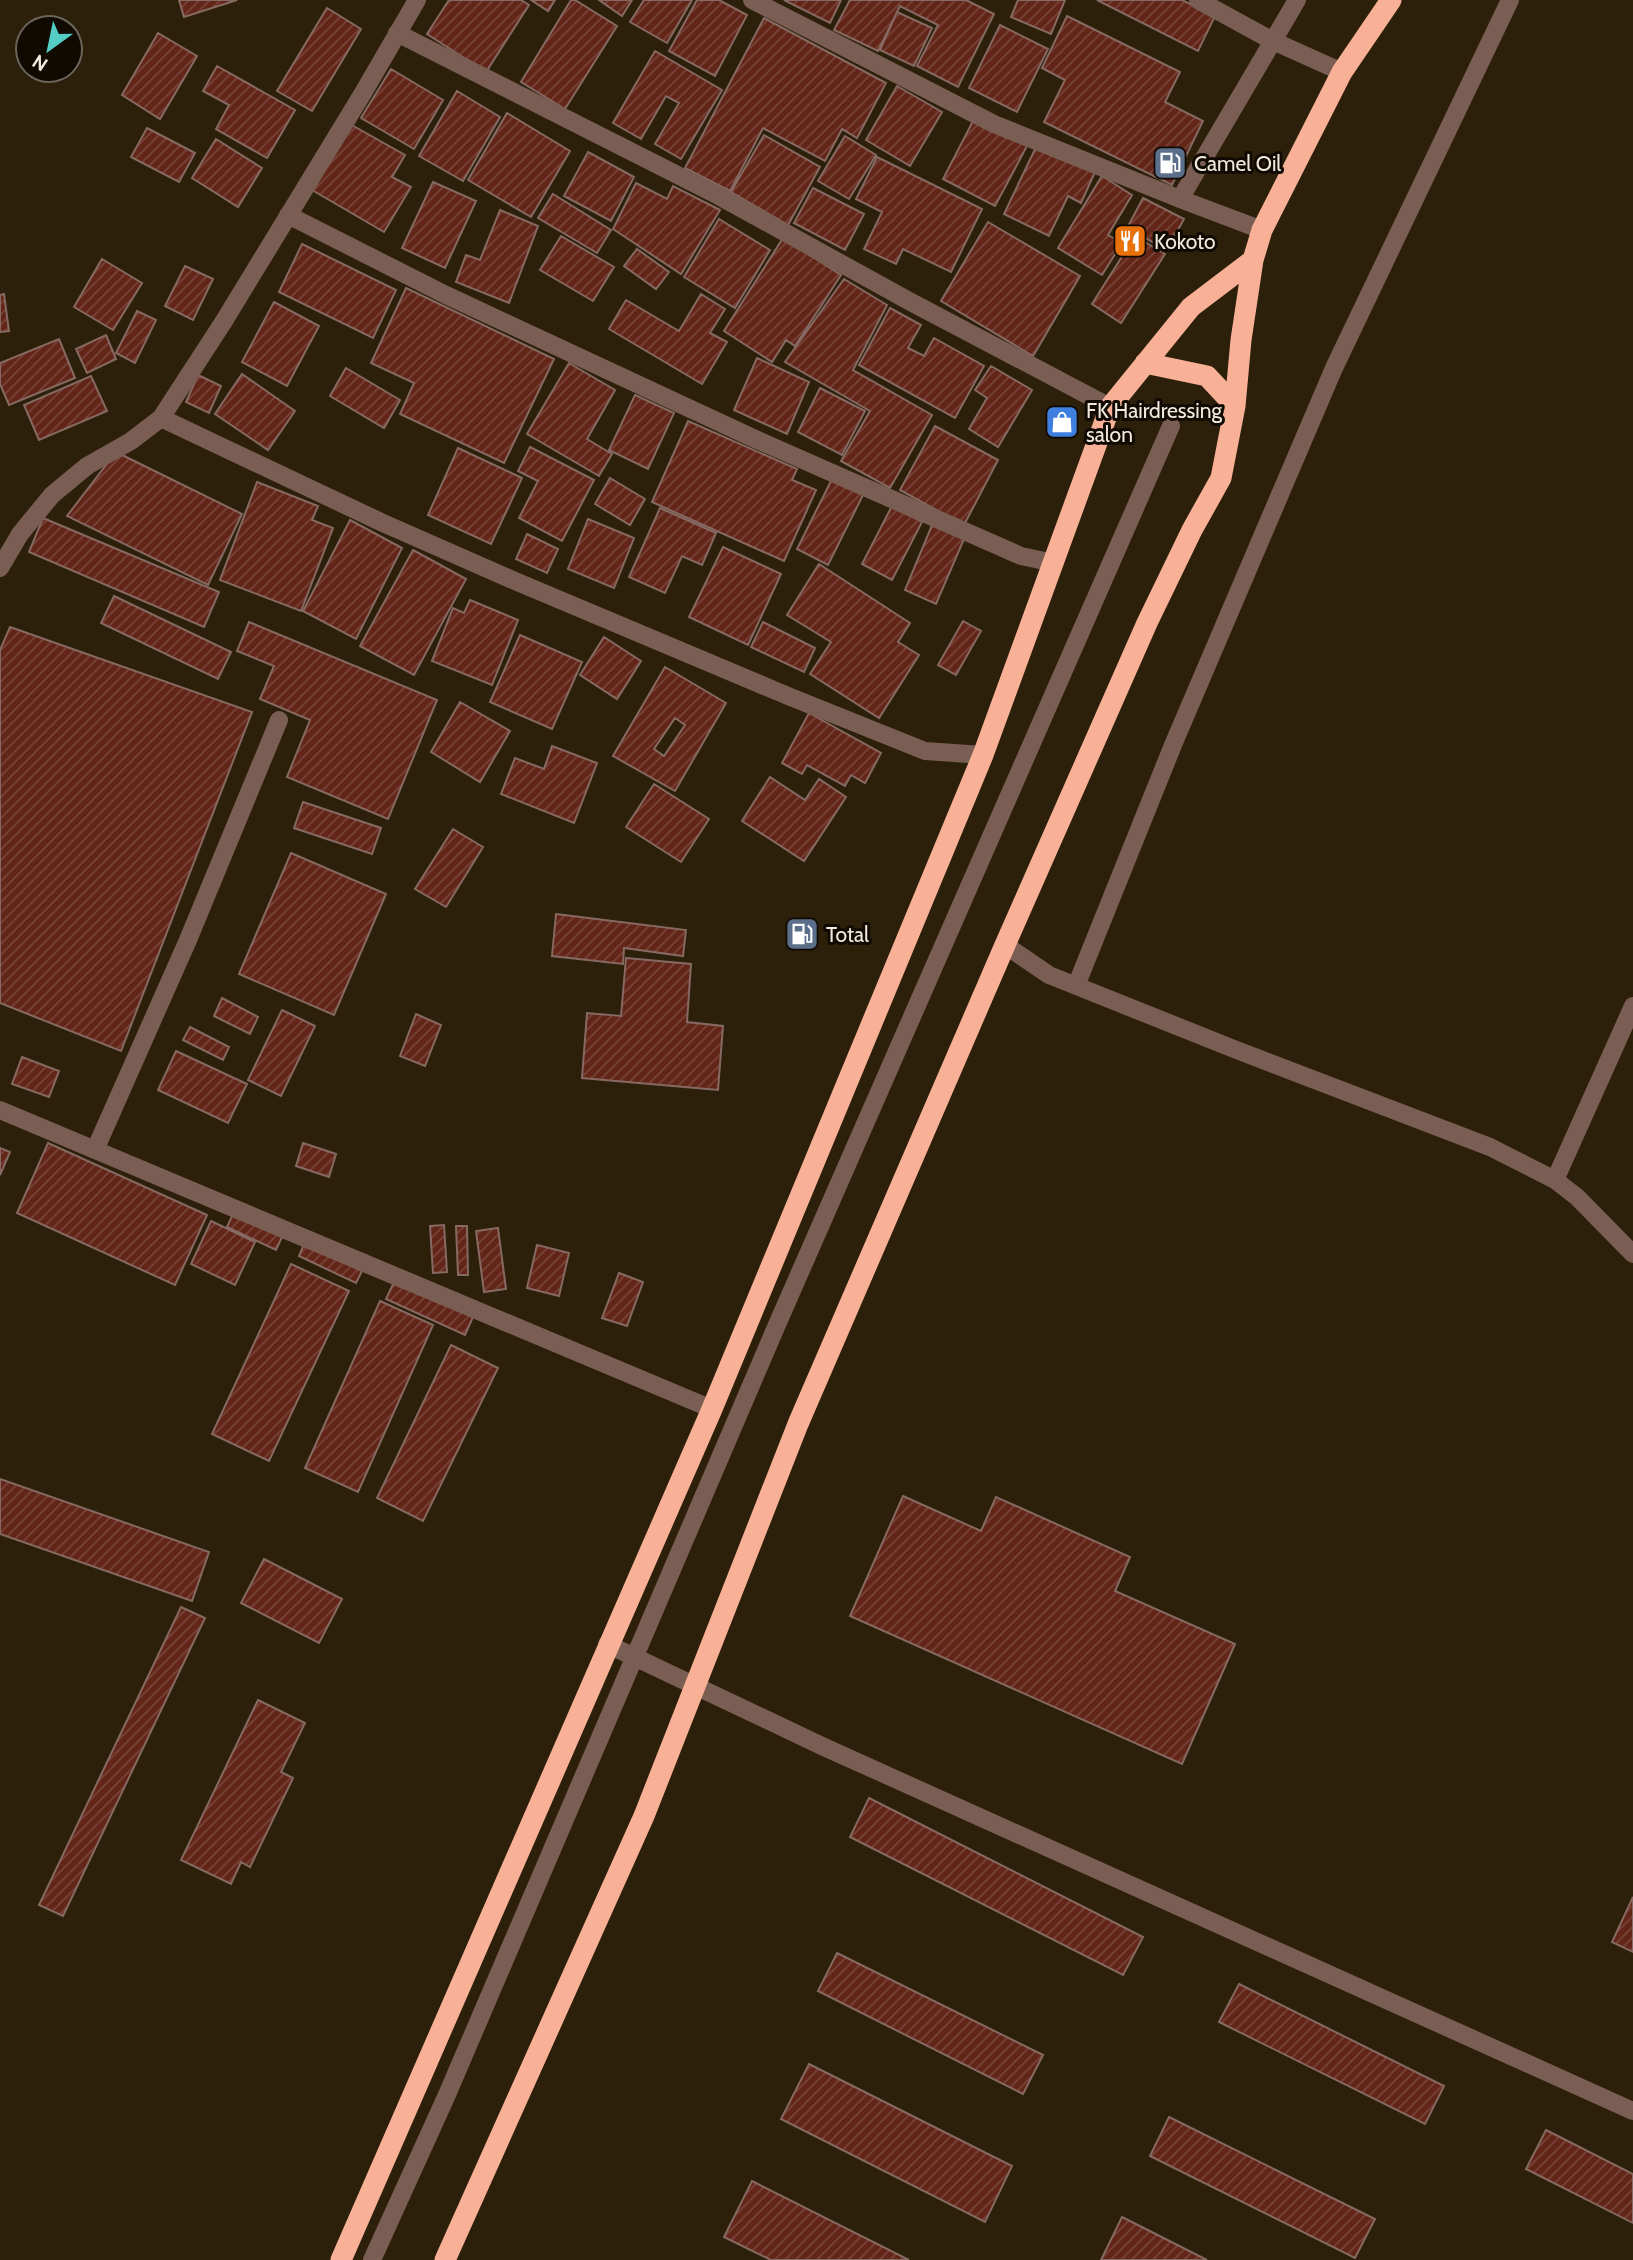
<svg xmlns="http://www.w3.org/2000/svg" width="1633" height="2260" viewBox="0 0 1633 2260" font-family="Cabin,sans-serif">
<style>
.building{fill:url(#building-hatch);stroke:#866962;stroke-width:2;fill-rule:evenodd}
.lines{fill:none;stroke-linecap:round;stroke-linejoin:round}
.minor{stroke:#7a5d53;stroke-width:18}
.highway{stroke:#f8b096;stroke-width:21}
.labels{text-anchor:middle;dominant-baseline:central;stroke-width:6;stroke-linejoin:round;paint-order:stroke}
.poi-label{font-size:21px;fill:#f2eadd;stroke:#100a03;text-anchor:start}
</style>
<defs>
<pattern id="building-hatch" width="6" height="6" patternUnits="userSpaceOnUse" patternTransform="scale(1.75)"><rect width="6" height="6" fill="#622518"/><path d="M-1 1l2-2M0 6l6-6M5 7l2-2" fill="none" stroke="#794539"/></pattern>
</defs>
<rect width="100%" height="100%" fill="#2c200a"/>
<path class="building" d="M179,0H237L184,17Z
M449,0H521L529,5L486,72L427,34Z
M531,0H555L548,11Z
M571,0H575L617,26L565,109L521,82Z
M599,0H632L622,16Z
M644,0H692L667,43L630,22Z
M697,0H719L747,15L715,76L669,51Z
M784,0H841L830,23Z
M850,0H966L994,14L958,87L917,66L938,25L900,6L878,51L834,30Z
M1018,0H1065L1051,34L1011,17Z
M1097,0H1182L1215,16L1198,51Z
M327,8L361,29L312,111L277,91Z
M897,12L932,28L914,66L880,50Z
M1067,16L1180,72L1165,102L1203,121L1172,185L1044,122L1065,80L1042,68Z
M764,18L886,83L857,138L842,129L825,161L763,128L730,191L685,168Z
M1000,25L1048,49L1017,112L969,88Z
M158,33L197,56L160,119L122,95Z
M655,51L722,90L681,159L655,144L679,103L666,96L641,139L613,123Z
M217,66L295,110L267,158L216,129L229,105L203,91Z
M391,69L443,100L414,149L361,118Z
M897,86L942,112L910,166L866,140Z
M457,91L500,117L463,181L419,156Z
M507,113L570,151L531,217L468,180Z
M974,119L1027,146L995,206L943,179Z
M350,124L405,155L392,177L411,187L384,232L312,190Z
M147,128L195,153L179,182L131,157Z
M764,135L820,167L788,225L731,192Z
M845,136L876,155L849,199L818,181Z
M216,139L262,168L238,207L192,178Z
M1037,145L1095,172L1081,203L1068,196L1049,236L1004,214Z
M588,152L634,177L611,221L564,196Z
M877,157L982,209L951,272L903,249L896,264L864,249L882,212L856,199Z
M1102,176L1132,195L1108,235L1122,243L1102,275L1058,248Z
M433,182L476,201L445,268L402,248Z
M636,183L667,199L673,186L720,210L681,274L613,229Z
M813,188L864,214L845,250L794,223Z
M553,194L611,230L597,253L538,218Z
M1143,198L1184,219L1167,250L1127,228Z
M500,210L538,226L509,303L456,282L466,255L480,260Z
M719,219L770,250L735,308L684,277Z
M988,222L1080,276L1033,356L941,301Z
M561,236L614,267L593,301L540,270Z
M1135,236L1165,254L1121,323L1092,304Z
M783,238L841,275L795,346L786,340L772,362L724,331Z
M302,244L396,290L373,338L279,292Z
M637,249L669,272L656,289L624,266Z
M102,259L142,283L113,330L74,307Z
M185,266L213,279L193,320L165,306Z
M844,279L887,305L853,370L932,415L890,488L841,461L870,411L785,362Z
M406,288L554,359L504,463L400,414L414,383L371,363Z
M4,294L9,331L0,332V295Z
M701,294L725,309L710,333L727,342L702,384L609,329L626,300L679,331Z
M274,302L319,326L287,386L242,362Z
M890,308L921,325L908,348L924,356L934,338L984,366L955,418L859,365Z
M137,311L156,320L135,363L116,353Z
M106,335L116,359L87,373L76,349Z
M59,339L75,378L9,405L0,384V363Z
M757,358L809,382L787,434L734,410Z
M569,363L615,390L587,439L612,454L599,476L527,434Z
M991,366L1032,390L998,447L969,429L987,398L975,390Z
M346,368L400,400L384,428L330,396Z
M242,374L295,411L268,450L215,414Z
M198,375L221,386L209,413L186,402Z
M91,376L107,411L39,440L24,405Z
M820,388L865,411L842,455L798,432Z
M635,395L674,413L648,469L609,450Z
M688,421L797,469L792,480L816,490L784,561L652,502Z
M935,426L998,460L964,525L900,490Z
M530,447L594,480L562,541L519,518L538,481L518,471Z
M458,448L522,478L491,544L428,515Z
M116,452L242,514L208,585L67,516Z
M610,478L645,499L630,525L595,504Z
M832,479L863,495L828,565L797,549Z
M257,482L318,506L312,520L333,528L301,611L220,580Z
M892,506L922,522L892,580L862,564Z
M660,508L716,533L702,565L682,556L665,593L629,577Z
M43,518L219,592L204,627L29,552Z
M588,519L634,538L614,588L568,569Z
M350,520L402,548L356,639L303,611Z
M932,525L964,539L936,604L905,590Z
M527,534L558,549L547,573L516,559Z
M723,547L781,574L748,645L689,617Z
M413,550L466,579L414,675L360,646Z
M819,564L910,623L898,642L919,655L879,718L810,674L831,642L787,615Z
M114,596L231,652L218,679L101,623Z
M470,600L518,620L492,685L432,661L453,608L464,613Z
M963,621L981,631L956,675L938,665Z
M249,622L437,700L388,819L287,777L310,720L260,699L274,666L237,651Z
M763,622L815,648L804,672L751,647Z
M10,627L252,712L121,1051L0,1003V650Z
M520,635L582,662L552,729L490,702Z
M604,637L641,661L617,699L580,675Z
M665,667L726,703L675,791L613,756ZM675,718L685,725L664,756L654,749Z
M460,702L510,731L480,782L431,752Z
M809,713L881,753L865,783L851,775L845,786L807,765L802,774L782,763Z
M552,746L597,763L574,823L501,794L515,758L544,769Z
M770,777L805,800L819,779L846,797L804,861L742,821Z
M654,784L709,819L681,862L626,827Z
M303,802L381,828L372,854L294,828Z
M453,829L483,847L446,907L415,889Z
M291,853L386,894L334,1015L239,974Z
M556,914L686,930L683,956L624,948L623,964L552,956Z
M626,958L691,964L687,1022L723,1026L718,1090L582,1078L587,1013L621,1016Z
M222,998L258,1017L250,1034L214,1016Z
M282,1010L315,1026L281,1096L248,1080Z
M416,1014L441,1025L425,1066L400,1056Z
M190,1027L229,1047L223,1060L183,1040Z
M176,1051L247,1084L228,1123L158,1090Z
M22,1057L59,1071L49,1097L12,1084Z
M48,1143L207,1215L175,1285L17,1213Z
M303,1143L336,1154L329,1177L296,1166Z
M0,1148L10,1152L0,1175Z
M233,1214L282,1237L276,1250L227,1227Z
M211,1221L255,1242L235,1285L191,1264Z
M444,1225L447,1272L433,1273L430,1226Z
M456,1226H467L468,1275H458Z
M498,1228L506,1289L484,1292L476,1231Z
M304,1244L362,1271L356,1283L299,1256Z
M537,1245L569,1253L559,1296L527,1288Z
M291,1264L349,1291L269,1461L212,1434Z
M619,1273L643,1282L627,1326L602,1318Z
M395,1280L473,1317L465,1335L386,1299Z
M380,1301L433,1325L358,1492L305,1468Z
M451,1345L498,1368L423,1521L377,1498Z
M0,1479L209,1552L192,1601L0,1534Z
M903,1496L981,1531L996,1497L1130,1557L1115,1591L1235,1644L1182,1764L850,1616Z
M264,1559L342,1599L319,1643L241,1603Z
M181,1607L205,1618L63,1916L39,1905Z
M258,1700L305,1723L281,1772L293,1778L250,1867L241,1862L231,1884L181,1860Z
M869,1798L1143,1937L1123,1975L850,1837Z
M1633,1897V1952L1612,1942Z
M837,1953L1043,2055L1023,2094L818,1991Z
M1239,1984L1444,2086L1425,2124L1219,2022Z
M809,2064L1012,2166L985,2222L781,2119Z
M1169,2117L1375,2219L1355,2258L1150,2156Z
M1546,2130L1633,2174V2223L1526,2169Z
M752,2181L909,2260H771L724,2237Z
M1122,2217L1207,2260H1101Z"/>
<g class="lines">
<path class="minor" d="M752,0L994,124L1180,199L1262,230
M1198,0L1273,41L1342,72
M397,33L717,195L909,301L1110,407
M1180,199L1297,0
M288,215L446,295L753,438L1021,556L1054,563
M161,418L383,523L515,581L788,696L925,751L983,755
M0,568L20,534L52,495L87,466L131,441L161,418L224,321L363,93L417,0
M1005,945L1049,975L1234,1049L1490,1147L1555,1180L1577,1197L1633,1254
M1076,986L1173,745L1334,368L1510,0
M0,1110L712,1409
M95,1150L188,940L279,720
M1555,1180L1633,1006
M607,1644L824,1747L1633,2111
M372,2260L446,2097L776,1327L1171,426"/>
<path class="highway" d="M1145,363L1207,376L1235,406
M341,2260L712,1409L983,755L1110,407L1191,307L1253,260
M445,2260L644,1816L798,1424L1005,945L1147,623L1192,530L1221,478L1235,406L1241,340L1253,260L1262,230L1342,72L1391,0"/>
</g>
<defs>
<symbol id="fuel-square" viewBox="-11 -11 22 22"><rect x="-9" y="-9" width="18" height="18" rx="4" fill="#5c6f8a" stroke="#100a03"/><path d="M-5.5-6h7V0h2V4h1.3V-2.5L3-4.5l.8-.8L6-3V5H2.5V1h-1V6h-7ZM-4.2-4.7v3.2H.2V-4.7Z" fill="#fff"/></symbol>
<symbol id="restaurant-square" viewBox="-11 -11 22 22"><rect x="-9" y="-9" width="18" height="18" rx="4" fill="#e8710a" stroke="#100a03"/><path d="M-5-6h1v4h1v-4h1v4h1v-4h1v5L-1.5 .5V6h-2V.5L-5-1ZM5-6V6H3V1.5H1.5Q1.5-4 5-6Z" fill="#fff"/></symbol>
<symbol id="shop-square" viewBox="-11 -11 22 22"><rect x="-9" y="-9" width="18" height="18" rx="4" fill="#3f7fe0" stroke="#100a03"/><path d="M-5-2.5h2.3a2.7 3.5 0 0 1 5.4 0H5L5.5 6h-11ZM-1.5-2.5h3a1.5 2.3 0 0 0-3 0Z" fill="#fff"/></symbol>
</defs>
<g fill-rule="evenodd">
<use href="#fuel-square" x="1151" y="144" width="38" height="38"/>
<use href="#restaurant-square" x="1111" y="222" width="38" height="38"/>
<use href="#shop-square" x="1043" y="403" width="38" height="38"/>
<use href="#fuel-square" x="783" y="915" width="38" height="38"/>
</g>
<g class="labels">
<g class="poi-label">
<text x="1194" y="163">Camel Oil</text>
<text x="1154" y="241">Kokoto</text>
<text x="1086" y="410">FK Hairdressing<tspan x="1086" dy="24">salon</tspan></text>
<text x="826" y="934">Total</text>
</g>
</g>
<g transform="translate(49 49) rotate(213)"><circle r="33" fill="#100a03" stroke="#6a645a" stroke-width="2"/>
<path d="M0-5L12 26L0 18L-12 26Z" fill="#54cdc6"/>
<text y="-10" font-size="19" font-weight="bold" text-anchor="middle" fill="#f2eadd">N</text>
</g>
</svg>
